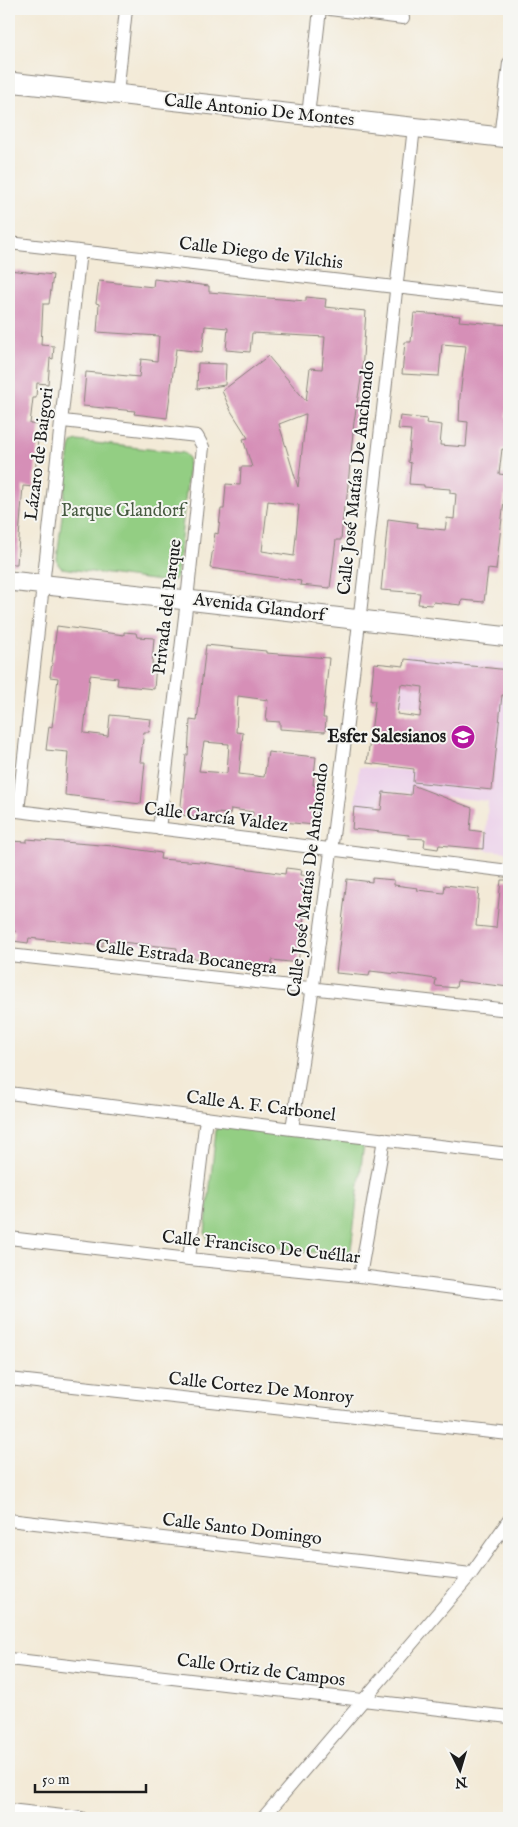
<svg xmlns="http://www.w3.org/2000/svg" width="518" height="1827" viewBox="0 0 518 1827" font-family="'IM FELL English',serif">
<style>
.built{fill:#ecd1ea}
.green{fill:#93ce83;stroke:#587550}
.building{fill:#d68fb7;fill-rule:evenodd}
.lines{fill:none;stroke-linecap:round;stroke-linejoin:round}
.street-casing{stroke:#88837a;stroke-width:14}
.secondary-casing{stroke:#88837a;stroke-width:21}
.street{stroke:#fff;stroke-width:12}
.secondary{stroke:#fff;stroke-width:19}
.labels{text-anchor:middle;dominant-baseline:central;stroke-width:4;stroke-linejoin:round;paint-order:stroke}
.street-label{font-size:18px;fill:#1c1c1c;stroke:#f6f6f2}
.park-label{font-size:18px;fill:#465a40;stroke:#f6f6f2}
.poi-label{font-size:18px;font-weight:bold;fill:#1c1c1c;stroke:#f6f6f2;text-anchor:end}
</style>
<rect width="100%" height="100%" fill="#f6f6f2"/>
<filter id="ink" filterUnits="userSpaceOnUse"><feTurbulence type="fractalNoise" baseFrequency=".02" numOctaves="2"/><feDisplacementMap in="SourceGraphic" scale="10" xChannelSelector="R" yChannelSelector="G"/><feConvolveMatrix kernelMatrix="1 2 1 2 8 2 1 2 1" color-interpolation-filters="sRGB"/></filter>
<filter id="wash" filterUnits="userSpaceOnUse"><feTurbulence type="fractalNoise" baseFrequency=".0096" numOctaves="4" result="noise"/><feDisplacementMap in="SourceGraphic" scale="20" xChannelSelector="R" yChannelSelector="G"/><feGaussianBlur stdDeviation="1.12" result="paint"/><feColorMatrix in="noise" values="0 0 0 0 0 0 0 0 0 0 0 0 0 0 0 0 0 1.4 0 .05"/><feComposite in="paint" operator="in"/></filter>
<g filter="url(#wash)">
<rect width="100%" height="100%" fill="#f3ead7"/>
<path class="built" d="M406,653L509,664V852L485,850L488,801L383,791L380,810L355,806L359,767L414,771L421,707L400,704Z"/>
<path class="green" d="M77,441L184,453L188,457L189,464L177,576L174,580L168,582L61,568L58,564L57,559L70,448L72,443Z
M219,1125L364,1143L351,1249L348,1255L342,1256L208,1239L205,1233L216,1130Z"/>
<g id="blocks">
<path class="building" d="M9,270L53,275L49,304H43L41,345L54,346L53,359L50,358L48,384L37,383L36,398H33L30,424L40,425L38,439L34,487L23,486L17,564H9Z
M154,279L209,286V292L256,296V297L306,301V297L326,299L325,307L366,311L362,373L354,422L346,506H344L341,540H336L330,588L300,585L301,581L210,568L215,533L218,534L221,509H224L226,484L240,485L241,467H252L243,439L248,438L231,411L222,391L268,356L306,401L310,368L322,369L325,337L252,333L250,352L226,350L228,328L205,326L202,352L176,349L167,418L134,414L135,411L83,406L86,372L139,377L141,359L157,361L159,336L97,332L99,304L96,303L99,281L153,287ZM305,414H306L298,487L279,424ZM268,501L299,505L294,556L262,551Z
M414,313L460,316L459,321L509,325V390L506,418H509L507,450L502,449L499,474L507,475L496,570L488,569L484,602L462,600L461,605L433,602L432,605L418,604L420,593L381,590L388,519L418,523L417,527L445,530L447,518L454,519L456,494L450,493V489L424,487V485L409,484L411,463L408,462L411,430L398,429L400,416L427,419L426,423L442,425L440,445L466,447L468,422L459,421L460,396L466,346L442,344L439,376L402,374L405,342H411Z
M198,363L226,364L225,385L197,389Z
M57,626L124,635V632L136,633L137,637L154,638L152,664H156L154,689L117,685L118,678L90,675L84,730V733L108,736L110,715L151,719L149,732H144L140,762H145L141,804L65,795L68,752L46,750L49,726L52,727L58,678L50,677Z
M206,645L266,651V653L329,658L323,718H326L325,732L280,729V722L266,721L268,700L238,696L236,732L243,733L239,774L264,777L268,752L316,757L313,785H318L314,825L262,820L252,818L253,812L231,809L230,814L216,813L213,819L180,815L186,755H188L190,720L197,721ZM204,742L229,744L227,773L199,771Z
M405,659L509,670V696L502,695L492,790L413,782L414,769L367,763L375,701H370L374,663L404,666ZM401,684L423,687L420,717L397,714Z
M412,785L472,808L470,830L484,832L483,849L439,845L438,849L424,847L425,839L408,838L409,835L352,829L354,807L381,810L383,792L411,795Z
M27,839L113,846L161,853L160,859L201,862L285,874L286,868L302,870L301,875L309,876L298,963L272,960V966L251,964V962L176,957L177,948L121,942L103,941V946L29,938L28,943L13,941L15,931L9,930L11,891H9V841L27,842Z
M372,878L394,880V885L418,888L417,890L444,893L445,885L479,889L476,926L496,928L501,880H509V987L457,981L456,988L435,986L436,979L415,976L370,971L369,976L336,973L347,879L372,882Z"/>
</g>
</g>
<g filter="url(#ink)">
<use href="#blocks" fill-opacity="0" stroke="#88837a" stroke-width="1"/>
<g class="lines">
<defs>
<path id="street" d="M330,9L403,18
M117,95L126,9
M308,116L320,9
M500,138L509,63
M9,243L509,300
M63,421L197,436L203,447L187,600L159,829
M9,810L509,871
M18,811L80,251
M9,955L509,1010
M9,1093L292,1129L509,1154
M292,1129C343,797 377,462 414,127
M9,1238L189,1259L360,1276L509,1295
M189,1259L206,1118
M360,1276L384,1139
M9,1379L509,1434
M9,1520L471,1574
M9,1659L509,1717
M9,1810L81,1818
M263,1818L471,1574L509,1520"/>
<path id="secondary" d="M9,82L509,138
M9,581L187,600L509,637"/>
</defs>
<use href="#street" class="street-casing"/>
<use href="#secondary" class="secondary-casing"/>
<use href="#street" class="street"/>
<use href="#secondary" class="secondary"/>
</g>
</g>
<defs>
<symbol id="school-disc" viewBox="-11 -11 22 22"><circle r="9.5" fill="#b5179e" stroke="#f6f6f2"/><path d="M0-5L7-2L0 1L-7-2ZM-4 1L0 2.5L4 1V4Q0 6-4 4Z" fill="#fff"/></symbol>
</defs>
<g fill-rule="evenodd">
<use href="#school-disc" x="449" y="723" width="28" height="28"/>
</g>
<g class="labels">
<g class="street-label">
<text transform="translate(259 111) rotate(6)">Calle Antonio De Montes</text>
<text transform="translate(261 254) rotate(7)">Calle Diego de Vilchis</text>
<text transform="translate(40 454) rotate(-83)">Lázaro de Baigori</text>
<text transform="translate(357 478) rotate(-84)">Calle José Matías De Anchondo</text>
<text transform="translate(168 607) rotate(-83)">Privada del Parque</text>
<text transform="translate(259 608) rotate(7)">Avenida Glandorf</text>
<text transform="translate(216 818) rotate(7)">Calle García Valdez</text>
<text transform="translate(309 880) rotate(-83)">Calle José Matías De Anchondo</text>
<text transform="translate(186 958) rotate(7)">Calle Estrada Bocanegra</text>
<text transform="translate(261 1107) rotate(7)">Calle A. F. Carbonel</text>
<text transform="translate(261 1248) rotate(6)">Calle Francisco De Cuéllar</text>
<text transform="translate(261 1389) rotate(6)">Calle Cortez De Monroy</text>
<text transform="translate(242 1530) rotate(7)">Calle Santo Domingo</text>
<text transform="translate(261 1671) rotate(7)">Calle Ortiz de Campos</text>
</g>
<g class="park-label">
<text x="123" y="511">Parque Glandorf</text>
</g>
<g class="poi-label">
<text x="446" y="737">Esfer Salesianos</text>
</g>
</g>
<rect width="518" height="1827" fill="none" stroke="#f6f6f2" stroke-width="30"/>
<g transform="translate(460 1770) rotate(175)" stroke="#f6f6f2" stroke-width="4" paint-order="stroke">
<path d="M0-4L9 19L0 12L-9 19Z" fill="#1c1c1c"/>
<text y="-8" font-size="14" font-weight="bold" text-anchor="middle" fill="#1c1c1c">N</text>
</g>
<path d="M35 1784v8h111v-8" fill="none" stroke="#1c1c1c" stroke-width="2.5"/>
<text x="42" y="1784" font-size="15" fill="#1c1c1c" stroke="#f6f6f2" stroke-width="4" paint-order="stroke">50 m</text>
</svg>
